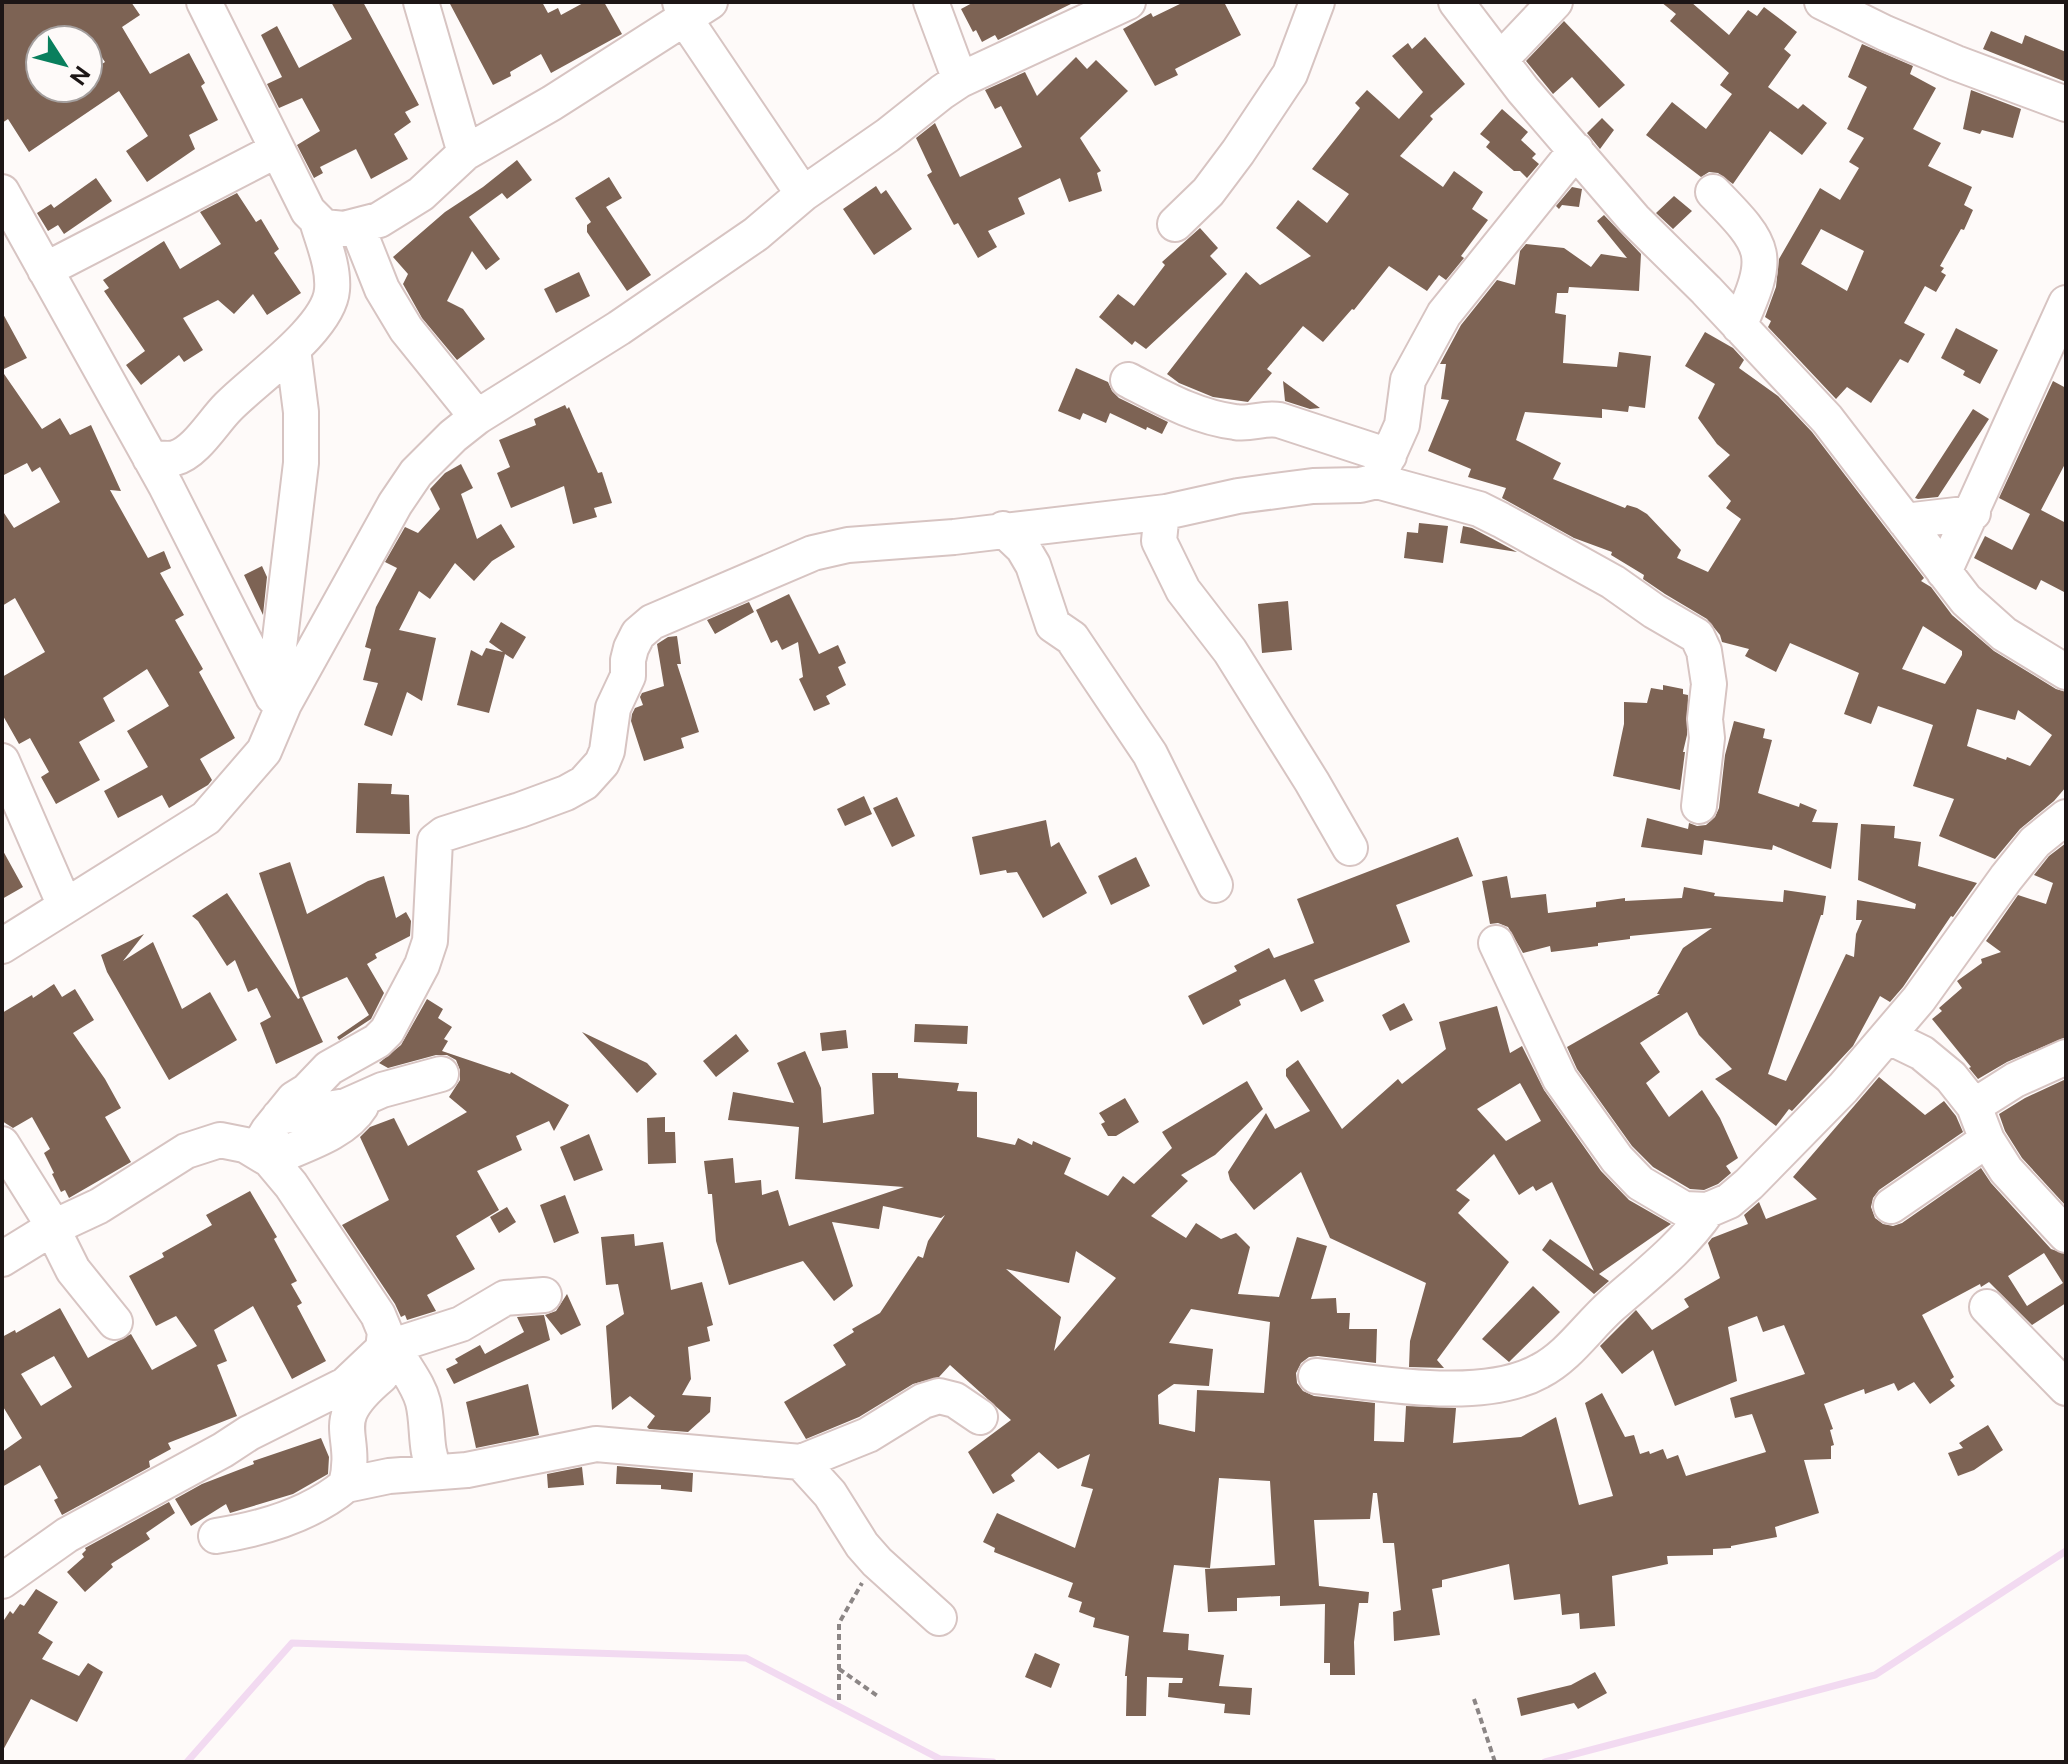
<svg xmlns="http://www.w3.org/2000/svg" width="2068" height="1764" viewBox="0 0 2068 1764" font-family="'Public Sans',sans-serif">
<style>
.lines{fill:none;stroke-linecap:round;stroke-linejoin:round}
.stream{stroke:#f2daf1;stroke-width:7}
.building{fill:#7d6354;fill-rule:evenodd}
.minor-casing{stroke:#d7c4c2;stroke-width:38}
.path{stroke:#8c8686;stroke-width:4;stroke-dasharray:6 4;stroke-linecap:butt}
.minor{stroke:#fff;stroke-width:34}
</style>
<rect width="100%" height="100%" fill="#fefaf9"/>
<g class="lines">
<path class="stream" d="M187,1762L292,1643L746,1658L940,1759L993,1762
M1545,1762L1875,1675L2066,1551"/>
</g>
<path class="building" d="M2,2H131L140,15L122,27L150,74L189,53L205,83L201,86L218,120L189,135L195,149L147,182L126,151L148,136L119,91L29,152L8,119L2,123ZM40,40H90L105,62L88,73V88H40Z
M331,2H363L419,105L405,112L411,122L394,134L408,159L371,179L356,149L320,167L323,173L314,178L297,145L320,131L302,98L279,108L267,84L282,77L261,35L277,26L299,68L352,39Z
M449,2H542L548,13L558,8L561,15L585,2H604L622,34L551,73L541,54L510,72L511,76L493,85Z
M974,2H1075L998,40L995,35L982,42L976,30L973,32L961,9Z
M1184,2H1224L1241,35L1175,69L1178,75L1155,86L1123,29L1151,13L1153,17Z
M1661,2H1691L1729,35L1748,10L1757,16L1764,7L1797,32L1784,49L1791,55L1768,87L1798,109L1803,104L1827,123L1802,155L1770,131L1733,184L1718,173L1709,172L1701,177L1646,135L1672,102L1706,129L1732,94L1720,85L1729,73L1670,21L1676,14Z
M1564,21L1625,85L1599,108L1572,77L1553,94L1526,61Z
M1991,31L2022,44L2025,35L2066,52V82L1983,49Z
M1425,37L1465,84L1430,116L1433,119L1400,156L1443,187L1454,171L1483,192L1472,209L1488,220L1461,256L1464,258L1446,280L1439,275L1427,291L1389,266L1354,310L1352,309L1323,342L1303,326L1267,369L1272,373L1248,402L1213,397L1179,383L1167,374L1246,272L1260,285L1311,256L1276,228L1298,200L1327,223L1349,194L1312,169L1360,108L1355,103L1367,90L1399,119L1423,92L1392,56L1408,43L1412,49Z
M1862,44L1913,66L1910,74L1936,88L1913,129L1941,143L1928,166L1972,187L1964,205L1973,210L1964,230L1961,229L1940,266L1944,268L1941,272L1946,275L1936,292L1925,286L1904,323L1925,334L1908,363L1900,359L1871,403L1847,387L1836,399L1768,327L1771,321L1765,317L1776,287L1779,259L1820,188L1840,200L1859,168L1849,162L1864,138L1847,129L1867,87L1848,77ZM1821,229L1864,251L1847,291L1801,264Z
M1076,57L1087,69L1096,60L1128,91L1080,138L1101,171L1097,173L1102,191L1069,202L1060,178L1018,198L1025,214L988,231L997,247L978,258L958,223L954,225L927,175L932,172L916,138L935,123L960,177L1022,147L1001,106L995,109L985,90L1025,72L1037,96Z
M1971,90L2021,109L2013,138L1982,130L1980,134L1963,129Z
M1502,109L1528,132L1521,140L1536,154L1532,158L1539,164L1527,178L1520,171H1514L1486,147L1490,142L1480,134Z
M1602,118L1614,130L1600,149L1587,133Z
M517,160L532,180L507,199L502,193L469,217L500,259L486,270L472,251L447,301L463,309L485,339L457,360L422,318L403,284L408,274L393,257L445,212L483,187Z
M609,177L622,198L606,207L651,275L627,291L587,232V225L591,222L575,198Z
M96,178L112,201L64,234L58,225L48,231L37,213L51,204L54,208Z
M876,186L881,194L886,190L912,229L874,255L843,209Z
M1572,187L1582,189L1579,207L1562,205L1559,209L1556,206Z
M237,193L256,222L261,219L279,249L274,253L301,293L267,315L253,294L234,314L218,300L183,318L203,350L184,362L179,355L141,385L126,365L145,351L104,291L109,288L103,280L164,241L180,269L221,244L200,212Z
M1674,196L1692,211L1673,229L1656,213Z
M1604,215L1641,254L1639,291L1569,287L1568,293H1557L1555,313L1566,315L1563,363L1617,367L1619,352L1651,356L1645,408L1629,406L1628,412L1602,409V418L1525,412L1516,440L1561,463L1553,479L1625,508L1627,505L1637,508L1647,514L1681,550L1677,558L1708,572L1741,519L1726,508L1731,501L1708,476L1730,455L1717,444L1698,418L1715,384L1685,366L1705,332L1733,348L1744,360L1739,368L1778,396L1812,432L1924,578L1921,581L1931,587L1952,615L1994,651L2056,689L2066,692V787L2054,801L2020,829L1995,859L1939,836L1954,799L1913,786L1933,725L1878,706L1871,724L1844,714L1859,673L1790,643L1776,672L1745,656L1749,649L1722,642L1720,635L1707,619L1665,594L1643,579L1644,575L1611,555L1612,552L1574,538L1502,498L1506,488L1468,477L1471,469L1428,451L1449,400L1441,399L1446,364H1440L1461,325L1497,280L1515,285L1520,251L1526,244L1564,248L1591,267L1601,254L1627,258L1597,221ZM1923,626L1962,651V655L1945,684L1902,669ZM1977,709L2015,720L2018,710L2052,735L2030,766L2007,757L2006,760L1967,746Z
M1200,228L1218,248L1210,256L1227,274L1146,349L1135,341L1132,345L1099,317L1118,294L1134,306L1165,265L1162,262Z
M579,272L590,296L556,313L544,289Z
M2,312L27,358L2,370Z
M1956,328L1998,350L1980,384L1963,375L1965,371L1941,358Z
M1076,368L1108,382L1112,391L1119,398L1168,422L1162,434L1147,427L1146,430L1110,413L1106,423L1083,413L1080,420L1058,411Z
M2,371L42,429L60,418L70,435L91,425L121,491L110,490L148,558L164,551L171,568L160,573L184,615L175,620L203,669L199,672L235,738L200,759L212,780L208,785L169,808L162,795L118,818L104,791L148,767L127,731L169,706L147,669L103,698L115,721L79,742L100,780L56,804L41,777L49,772L30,738L19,744L2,714V677L45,652L15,598L2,606V510L14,528L60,502L40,467L32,472L27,463L2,476Z
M1283,381L1320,408L1310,409L1285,401Z
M2053,381L2066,388V462L2041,510L2066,523V593L2041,580L2036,590L1974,558L1985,536L2012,550L2030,514L1999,498Z
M565,405L567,409L569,407L598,473L602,472L612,503L594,508L597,517L573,524L564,486L511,508L497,473L510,467L499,440L536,425L534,419Z
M1973,409L1989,419L1938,497L1918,499L1915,498Z
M461,464L473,488L461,494L477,539L501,524L515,547L492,561L474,581L455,563L430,599L419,591L399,630L436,638L422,701L407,692L392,736L364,725L378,683L363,680L371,649L365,647L376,607L397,568L385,562L405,527L418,533L440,509L430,489L445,473Z
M1419,523L1448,526L1443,563L1404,558L1407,532L1418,533Z
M1463,526L1472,528L1517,552L1460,543Z
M262,566L267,577L263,615L244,575Z
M789,594L819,654L838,645L846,663L838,667L846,685L826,696L830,704L814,711L799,679L803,677L798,642L782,650L777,640L771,643L756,610Z
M1288,601L1292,650L1262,653L1258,604Z
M749,602L754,612L715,634L707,620Z
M501,622L526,637L513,659L505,654L489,713L457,705L471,650L482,656L486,648L503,652L489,642Z
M677,636L681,664H677L699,732L681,738L684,748L644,761L631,721L632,714L635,708L643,705L640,697L642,693L664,686L657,644L668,637Z
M1663,685L1683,689V694L1688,695L1687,735L1683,752H1685L1680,790L1613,776L1624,724V702L1647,703L1651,688L1663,690Z
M1734,721L1765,729L1763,738L1772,740L1758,793L1799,807L1800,803L1817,810L1812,822L1838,823L1831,869L1773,845L1772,850L1704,840L1702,855L1641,847L1647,818L1688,829L1689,823L1697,826L1706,825L1715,817L1719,808L1725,755Z
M358,783L392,784L391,794L409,795L410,834L356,833Z
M864,796L872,814L845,826L837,809Z
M897,797L915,836L892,847L873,808Z
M1046,820L1051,847L1059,842L1087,893L1043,918L1017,872L1007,873L1006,870L980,875L972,837Z
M1861,824L1895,826L1894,838L1921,842L1918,866L1977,883L1953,917L1951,916L1903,987L1890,1002L1880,996L1853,1046L1792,1111L1789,1109L1776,1126L1715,1079L1732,1069L1699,1035L1687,1012L1640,1043L1660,1072L1646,1083L1669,1117L1702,1090L1720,1118L1738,1158L1726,1166L1731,1173L1718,1184L1704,1190L1690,1189L1653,1167L1632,1146L1577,1069L1567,1047L1660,994H1657L1683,948L1712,928L1630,936V939L1598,943V946L1551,952L1550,946L1523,953L1508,927L1498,923L1490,924L1482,881L1507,876L1511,898L1546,894L1548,913L1596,907V902L1625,898V901L1682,898L1684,887L1715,893L1714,896L1783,902L1784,890L1826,896L1823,915H1821L1768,1074L1786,1081L1846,954L1854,957L1856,934L1862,920H1856L1857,900L1915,909L1916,904L1858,880Z
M1458,837L1473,876L1396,905L1410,942L1314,980L1324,1001L1301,1012L1285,979L1239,1000L1241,1005L1203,1025L1188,996L1237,971L1234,966L1269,948L1274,958L1314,943L1297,899Z
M2066,843V1037L2007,1062L1978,1079L1969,1068L1971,1067L1932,1019L1942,1011L1939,1008L1962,988L1957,981L1982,963L1981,959L2001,952L1986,941L2018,895L2046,904L2053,883L2034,875L2049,856Z
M2,849L23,887L2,899Z
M1136,857L1150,886L1111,905L1098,876Z
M290,862L307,914L368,881L384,876L396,918L406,912L411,921L410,936L375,954L377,958L367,964L384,993L371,1019L339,1040L337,1037L369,1015L347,977L300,998L259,873Z
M227,893L298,999L302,997L323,1042L276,1064L260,1023L271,1017L257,988L248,992L235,960L227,966L198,921L192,916Z
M144,934L123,961L153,942L182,1009L210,992L237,1040L169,1080L107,972L101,955Z
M54,984L62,997L75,989L94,1020L73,1033L105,1079L121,1108L105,1117L131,1162L69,1198L65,1190L61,1192L52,1174L54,1173L44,1153L50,1149L32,1117L13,1128L2,1121V1013L32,995L33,998Z
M427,999L443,1009L438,1018L452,1027L444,1039L448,1041L442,1051L510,1074L511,1072L569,1105L554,1131L549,1121L516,1136L522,1150L477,1171L499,1210L456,1236L475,1269L427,1295L436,1311L407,1320L405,1315L401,1317L395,1304L342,1225L389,1200L360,1137L370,1127L394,1118L408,1146L467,1112L449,1097L460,1080V1070L456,1060L447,1055H436L388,1068L379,1063L401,1045Z
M1404,1003L1413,1020L1390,1031L1382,1015Z
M1497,1006L1510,1053L1522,1046L1544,1090L1601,1171L1629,1200L1671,1224L1599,1274L1609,1281L1594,1294L1542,1250L1550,1239L1594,1271L1552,1182L1536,1191L1533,1186L1519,1195L1494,1154L1456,1190L1470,1200L1458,1213L1509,1262L1437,1360L1444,1368L1409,1367L1410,1341L1426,1283L1330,1238L1301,1172L1254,1210L1230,1180L1228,1172L1266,1113L1275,1129L1310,1111L1286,1076V1069L1298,1060L1342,1129L1398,1079L1402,1084L1446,1049L1439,1022ZM1520,1083L1541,1121L1506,1141L1477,1109Z
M915,1024L968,1026L967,1044L914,1042Z
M846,1030L848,1048L822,1051L820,1033Z
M582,1032L647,1063L657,1074L637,1093Z
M736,1034L749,1051L716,1077L703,1061Z
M805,1051L821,1088L823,1123L874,1114L872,1073H898V1078L959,1083L957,1091L977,1092V1137L1015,1145L1018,1138L1032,1145L1033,1141L1071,1158L1064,1174L1108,1196L1123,1176L1134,1184L1172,1148L1162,1132L1247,1081L1263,1109L1215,1155L1181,1175L1188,1181L1151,1216L1186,1238L1196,1223L1221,1239L1236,1233L1250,1247L1238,1294L1279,1297L1297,1237L1327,1246L1311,1299L1336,1298L1337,1313H1350L1349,1329H1377L1376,1363L1318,1356L1309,1357L1301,1363L1296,1373L1297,1383L1303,1391L1314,1396L1375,1403L1374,1441L1404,1442L1406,1406L1456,1408L1453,1443L1521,1437L1556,1417L1579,1505L1613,1496L1585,1403L1602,1393L1625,1437L1634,1435L1640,1454L1649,1451L1650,1454L1663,1449L1667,1459L1678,1455L1686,1476L1766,1452L1752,1414L1735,1418L1730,1398L1805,1374L1784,1325L1763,1332L1757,1316L1728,1327L1737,1381L1675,1406L1653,1350L1622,1374L1600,1346L1636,1310L1652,1330L1689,1307L1684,1299L1720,1278L1708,1243L1712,1238L1748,1224L1744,1215L1759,1202L1766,1219L1817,1199L1793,1177L1879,1077L1925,1115L1944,1101L1956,1116L1963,1132L1879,1190L1873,1198L1871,1207L1875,1218L1883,1224L1893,1226L1902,1223L1981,1168L1991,1183L2051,1249L2066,1254V1303L2032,1325L1989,1282L1981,1287L1980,1284L1922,1315L1954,1377L1950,1380L1955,1386L1930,1404L1914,1382L1898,1391L1894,1383L1865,1394L1864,1389L1824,1404L1833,1429L1830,1430L1834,1445L1831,1446V1459L1804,1460L1819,1513L1775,1527L1777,1537L1731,1546V1548L1713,1549V1555L1667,1556L1668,1564L1612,1576L1615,1626L1580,1629L1579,1613L1562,1615L1560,1594L1514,1600L1509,1564L1442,1580V1587L1432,1589L1440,1635L1394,1641L1393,1612L1401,1610L1394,1543H1383L1377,1493H1373L1370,1519L1314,1520L1319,1586L1369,1592L1368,1603H1359L1354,1642L1355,1675H1330V1663H1324L1325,1604L1280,1606V1596L1237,1598V1611L1208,1612L1205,1569L1275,1565L1270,1481L1219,1478L1210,1568L1174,1565L1163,1632L1189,1634L1188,1650L1224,1655L1219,1686L1252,1688L1250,1715L1224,1713L1225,1704L1168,1697L1169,1683H1182L1183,1678L1147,1677L1146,1716H1126L1127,1676H1125L1129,1636L1093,1627L1095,1618L1079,1612L1082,1602L1068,1597L1073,1583L994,1552L995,1548L983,1542L997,1513L1075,1548L1093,1489L1081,1486L1090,1454L1058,1469L1039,1452L1011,1475L1015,1481L993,1494L968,1452L1011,1420L950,1365L939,1377L913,1384L859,1417L806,1439L784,1402L846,1365L833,1345L854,1332L852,1329L880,1313L918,1256L923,1258L928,1241L945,1215L941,1218L883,1206L879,1229L832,1222L853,1286L834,1301L803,1261L729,1285L716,1241L712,1194H708L704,1161L733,1158L735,1183L761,1180L762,1195L778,1190L789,1226L904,1187L795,1179L799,1127L728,1120L733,1092L794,1103L777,1063ZM1076,1251L1116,1278L1054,1351L1061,1317L1006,1269L1069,1283ZM2044,1253L2063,1283L2027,1306L2008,1276ZM1191,1309L1270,1322L1264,1393L1197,1390L1195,1432L1159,1424L1158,1395L1174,1384L1209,1386L1213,1349L1169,1343Z
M2066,1079V1206L2022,1158L2005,1131L1999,1114L2025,1098Z
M1125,1098L1139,1122L1116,1136H1108L1101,1124L1105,1122L1099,1113Z
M665,1117V1132H675L676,1163L648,1164L647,1118Z
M589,1134L603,1170L574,1181L560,1147Z
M250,1191L277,1237L274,1239L297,1281L291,1284L302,1303L297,1306L326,1361L292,1379L253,1306L214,1330L227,1361L217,1365L237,1416L168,1443L171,1449L149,1461L150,1467L62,1515L54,1500L58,1498L40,1465L2,1487V1452L22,1438L2,1405V1337L15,1330L16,1333L60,1308L88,1358L131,1334L152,1370L197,1346L176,1316L156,1326L129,1276L164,1257L162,1253L212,1225L206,1215ZM54,1356L72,1387L41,1406L21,1374Z
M565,1195L579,1233L554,1243L540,1205Z
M507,1207L516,1222L499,1233L490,1217Z
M634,1234L635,1246L663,1242L671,1290L702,1282L713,1325L707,1327L710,1341L688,1347L691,1379L682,1395L711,1397L710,1412L688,1432L649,1429L647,1427L655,1416L630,1396L612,1410L606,1326L624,1314L618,1284L606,1285L601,1237Z
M1533,1286L1560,1312L1509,1362L1482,1339Z
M567,1294L581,1325L561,1335L545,1315L556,1311Z
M544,1315L550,1340L454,1384L446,1369L458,1363L455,1359L480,1345L485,1354L524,1332L517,1317Z
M528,1384L539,1435L476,1448L466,1402Z
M1988,1425L2003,1450L1974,1470L1958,1476L1948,1453L1963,1448L1959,1443Z
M321,1438L329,1457L328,1474L293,1494L230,1513L226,1504L191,1526L175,1499L202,1484L254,1464L253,1461Z
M617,1466L693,1473L692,1492L661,1489V1485L616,1484Z
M582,1467L584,1485L548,1488L547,1474Z
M169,1502L175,1513L146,1533L150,1539L111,1564L113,1567L85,1592L67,1572L84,1557L82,1554L86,1550L85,1548Z
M36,1589L58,1602L38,1633L53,1642L42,1659L79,1676L88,1663L103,1672L77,1722L31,1699L2,1752V1623L10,1611L13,1614L20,1604L24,1606Z
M1035,1653L1060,1664L1051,1688L1025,1677Z
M1595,1672L1607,1693L1578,1709L1574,1703L1521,1716L1517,1698L1571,1685Z"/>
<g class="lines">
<defs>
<path id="minor" d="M204,2L308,211L324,227L344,229L379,220L421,194L465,153L552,103L710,2
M421,2L465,153
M680,2L685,19L803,194
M931,2L960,80
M1456,2L1523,90L1634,219L1706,290L1827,419L1966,600L2004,634L2066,672
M1822,2L1885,33L1956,63L2066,104
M1501,59L1555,2
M2,192L166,486L273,697L284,704
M1713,192C1768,248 1771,254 1739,326
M1175,224L1208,192L1238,152L1290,74L1317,2
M357,226L382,289L406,329L477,417
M45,270L277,150
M1128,380C1163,398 1196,417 1235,422C1250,425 1264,417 1279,420L1389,456
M150,458C158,458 168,460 175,458C196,452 213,422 228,407C254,380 329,329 332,290C334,268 324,244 318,224
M1377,481L1479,509L1501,520L1613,582L1654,611L1697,636L1704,651L1709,684L1705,719L1707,738L1699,806
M1166,512L1161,521L1159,541L1183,590L1230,651L1312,782L1350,848
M1905,521L1973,513
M1003,529L1023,548L1033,565L1053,625L1072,638L1150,754L1215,885
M1944,572L2066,303
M273,697L301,463V412L293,349
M2,761L65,906
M1496,943L1560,1079L1617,1159L1640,1183L1684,1209L1708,1210L1729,1201L1749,1184L1843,1088L1919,999L2006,878L2035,842L2066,817
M2,946L206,818L264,751L284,704L395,504L416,473L453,436L477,417L619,328L756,234L803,194L888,135L942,92L960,80L1128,2
M1889,1037L1922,1053L1951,1077L1974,1106L1987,1140L2006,1170L2066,1235
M1974,1106L2015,1080L2066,1057
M279,1117L346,1106L382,1090L441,1074
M2,1144L54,1227
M256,1151L268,1131L294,1099L307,1091L329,1068L377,1041L387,1031L422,965L430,941L435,841L444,834L520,810L566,793L584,783L602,763L607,751L613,708L628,676V660L631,648L638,634L652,622L813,553L848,545L954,537L1166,512L1238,496L1313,486L1360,485L1377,481L1402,425L1408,380L1444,314L1576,150
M270,1160C299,1146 343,1135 361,1106
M1891,1206L1987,1140
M52,1228L73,1270L115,1322
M2,1259L54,1227L99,1206L186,1151L220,1140L245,1145L270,1160L291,1185L378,1315L385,1332L383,1349L345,1385L249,1433L223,1450L67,1535L2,1581
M1987,1307L2066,1388
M394,1346C402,1366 418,1382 423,1402C429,1426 424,1448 435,1471
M383,1349L461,1324L505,1298L544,1295
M1316,1376C1380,1383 1482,1403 1540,1371C1569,1356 1588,1326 1612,1305C1646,1275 1682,1248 1708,1210
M801,1462L830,1494L862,1545L877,1562L939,1618
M346,1485L389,1476L467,1470L596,1444L801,1462L868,1435L923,1401L939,1396L955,1400L980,1417
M216,1536C262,1529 310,1515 346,1485C360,1430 323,1425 381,1376"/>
</defs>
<use href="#minor" class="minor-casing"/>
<path class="path" d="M839,1669L879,1697
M1474,1699L1495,1762
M839,1700V1623L862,1583"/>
<use href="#minor" class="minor"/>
</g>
<rect width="2068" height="1764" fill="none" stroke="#1d1616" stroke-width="8"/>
<g transform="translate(64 64) rotate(126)"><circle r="38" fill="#fefaf9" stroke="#a49f9e" stroke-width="2"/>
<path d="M0-6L14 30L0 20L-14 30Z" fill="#097f5d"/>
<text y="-12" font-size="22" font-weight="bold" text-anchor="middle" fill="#1d1616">N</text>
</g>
</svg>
